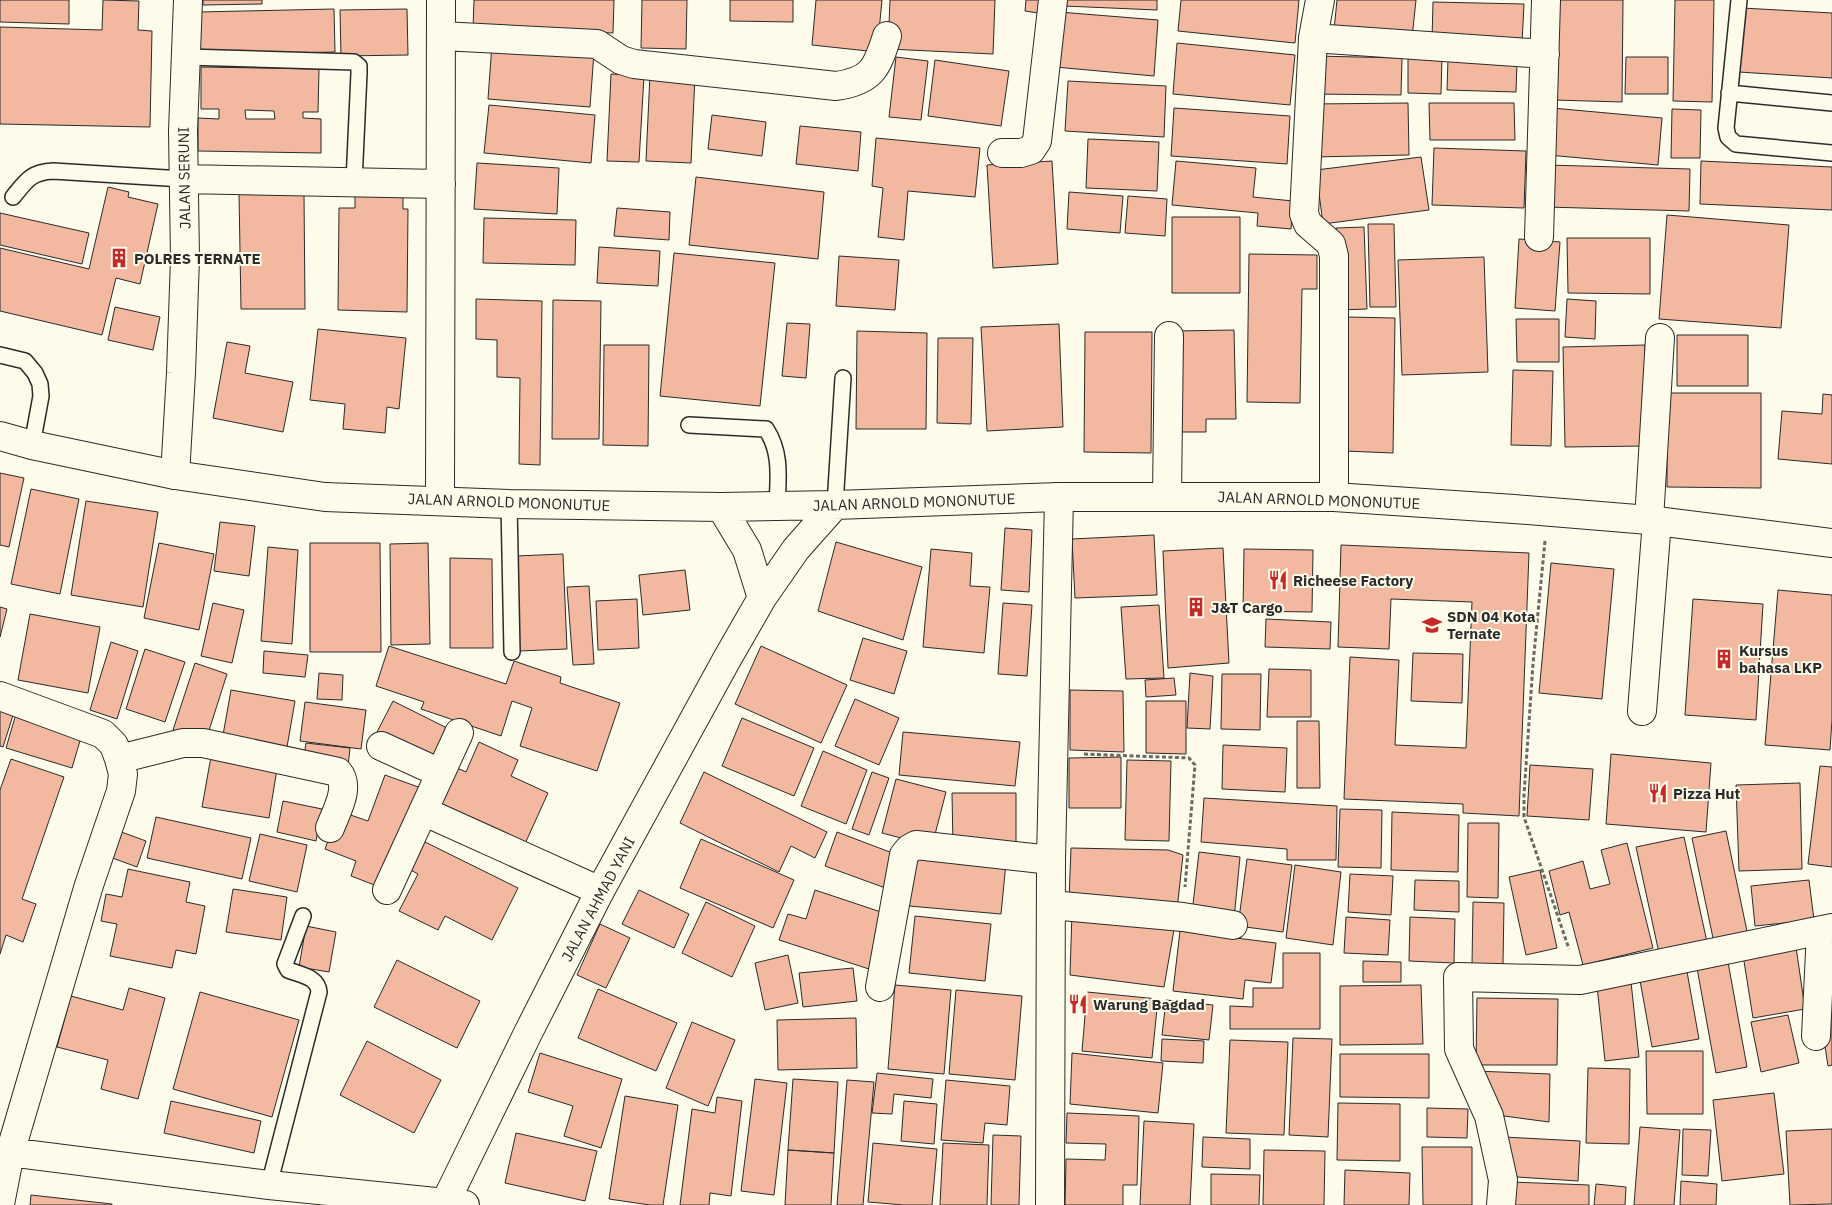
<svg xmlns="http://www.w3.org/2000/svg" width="1832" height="1205" viewBox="0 0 1832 1205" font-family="'IBM Plex Sans',sans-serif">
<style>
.building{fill:#f2b8a0;stroke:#2b2b2b;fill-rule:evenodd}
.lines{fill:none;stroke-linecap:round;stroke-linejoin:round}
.lane-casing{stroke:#2b2b2b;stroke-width:18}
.street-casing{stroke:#2b2b2b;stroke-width:30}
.highway-casing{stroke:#2b2b2b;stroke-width:30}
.path{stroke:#6a6964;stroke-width:3;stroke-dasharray:4 2.5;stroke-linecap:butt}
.lane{stroke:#fdfbea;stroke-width:15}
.street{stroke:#fdfbea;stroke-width:28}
.highway{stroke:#fdfbea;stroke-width:28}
.labels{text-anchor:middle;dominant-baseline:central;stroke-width:4;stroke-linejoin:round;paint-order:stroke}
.street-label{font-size:15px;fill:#2b2b2b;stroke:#fdfbea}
.poi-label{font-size:15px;font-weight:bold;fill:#2b2b2b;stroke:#fdfbea;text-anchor:start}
</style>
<rect width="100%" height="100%" fill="#fdfbea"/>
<path class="building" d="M0,0H69V24L0,22Z
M103,0L139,1L138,30L152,31L150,127L0,124V27L102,30Z
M203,0H262V4L203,5Z
M474,0H614L613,33L473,28Z
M642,0H687L686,49L641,48Z
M730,0H793V22L730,21Z
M816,0H882L877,52L812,45Z
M890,0H995L993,54L888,49Z
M1026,0H1047L1045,14L1025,11Z
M1064,0H1157V10L1064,6Z
M1181,0H1299L1295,43L1178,31Z
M1337,0H1416L1412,38L1334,30Z
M1556,0H1623L1622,102L1554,100Z
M1675,0H1714L1712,102L1673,101Z
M1433,2L1524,4L1522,43L1432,40Z
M1742,8L1832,13V78L1739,72Z
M334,9L335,52L200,55L199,12Z
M407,9L408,55L341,56L340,10Z
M1059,12L1158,20L1154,76L1055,67Z
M1177,43L1295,55L1290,105L1173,94Z
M492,44L594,52L590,107L488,99Z
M1408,54L1442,55L1441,94L1408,93Z
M1315,56L1402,58L1401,95L1314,94Z
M896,57L928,61L921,120L889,117Z
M1626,57H1668V94H1625Z
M1448,59L1517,62L1516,92L1447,90Z
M935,60L1009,71L1001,126L928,116Z
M201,67L319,69L318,112H303V118L321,119V153L198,151V118L219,119V109H201ZM245,110L274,111L275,119H246Z
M611,74L644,76L639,162L607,161Z
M650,74L695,76L691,163L646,161Z
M1068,81L1166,86L1164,137L1065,131Z
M1408,103L1409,155L1313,157V104Z
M1429,103H1514L1515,140H1430Z
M489,105L595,115L591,163L484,153Z
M1174,108L1290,116L1287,164L1171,156Z
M1552,108L1662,118L1658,165L1548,155Z
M1672,109L1701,110L1700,158H1671Z
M712,115L766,122L762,156L708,149Z
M800,126L861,132L858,171L796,164Z
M876,138L980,148L975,197L908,191L904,240L878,237L883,188L872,186Z
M1088,139L1159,142L1157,191L1086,188Z
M1434,148L1526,151L1524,208L1432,205Z
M1421,157L1429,210L1323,224L1316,170Z
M1052,161L1058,264L993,268L987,165Z
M1176,161L1256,168L1253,197L1293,201L1291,229L1257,226L1258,213L1172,205Z
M1701,161L1832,167V210L1700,204Z
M477,163L559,168L557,214L474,209Z
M1547,165L1690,169L1689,211L1546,207Z
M696,177L824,192L818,259L689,245Z
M108,187L129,192L128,197L158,204L140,284L116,278L102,335L0,311V248L89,269Z
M355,191H403V209H408L407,312L338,310L339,208H355Z
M1069,192L1123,196L1120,233L1067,229Z
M239,193H304L305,309H241Z
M1128,196L1167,199L1165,236L1125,233Z
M617,208L670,212L669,240L614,236Z
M0,213L89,233L82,264L0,245Z
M1667,215L1789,225L1781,328L1659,319Z
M1172,217H1240V293H1172Z
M484,218L576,220L575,265L483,263Z
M1368,224H1394L1396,307H1370Z
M1364,227L1367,309L1339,310L1336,228Z
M1567,238H1650V294L1568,293Z
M1519,239L1560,242L1555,311L1515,308Z
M599,247L660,251L658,286L597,283Z
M674,253L775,263L760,406L660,396Z
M1249,254L1317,255V289H1302L1300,403L1247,402Z
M839,256L899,260L895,310L836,306Z
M1484,257L1488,372L1402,375L1398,260Z
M476,299L542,301L540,465L519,464L520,378L497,377V340L476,339Z
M1567,299L1596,301L1595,339L1565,337Z
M553,300L601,301L599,439H552Z
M115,307L160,317L153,350L108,340Z
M1347,317L1395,318L1393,453L1344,451Z
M1516,319H1559V362H1517Z
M787,323L810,324L806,378L782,376Z
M1059,324L1063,427L987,431L981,327Z
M318,329L406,338L399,409L387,407L385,433L343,429L345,404L310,400Z
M1234,330L1236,419H1206V432H1177L1176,331Z
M857,331L927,333L926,429H856Z
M1085,332H1152L1151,453L1084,452Z
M1677,335H1748V386H1677Z
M938,338H973L971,424L937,423Z
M227,342L250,346L245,373L293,382L283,432L213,418Z
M604,345H649L648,446L603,445Z
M1645,345L1647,446L1565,447L1563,347Z
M1513,370L1553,371L1551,446L1511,445Z
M1667,393H1761V488L1667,487Z
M1823,394L1832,395V464L1778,459L1782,411L1822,414Z
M0,473L24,478L9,547L0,545Z
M31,489L79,499L60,594L11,584Z
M86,501L158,512L143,607L71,595Z
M220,522L255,526L249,576L214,571Z
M1005,528L1032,530L1029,592L1001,590Z
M1154,535L1157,595L1075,598L1072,539Z
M836,542L922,567L903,640L818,611Z
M159,543L214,554L199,630L144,618Z
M310,543H380L381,652H310Z
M428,543L430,644L391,645L390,544Z
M1341,545L1529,553L1519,816L1463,813V804L1344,799L1350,657L1399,660L1395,745L1466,748L1472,602L1391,599L1389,649L1338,647Z
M268,547L298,550L292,644L261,641Z
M1223,548L1229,663L1168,668L1163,551Z
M931,549L972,553L970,586L990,587L984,653L923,647Z
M1244,549L1313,550L1312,612L1243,611Z
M563,554L567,649L519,651L516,556Z
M450,558L492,559L493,648H450Z
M1551,563L1614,569L1602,699L1539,693Z
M685,570L690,610L643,615L639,575Z
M589,586L594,664L573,665L567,587Z
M1778,590L1832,595V720L1830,750L1765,745Z
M637,599L639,648L598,650L596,601Z
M1693,599L1763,604L1756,720L1685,715Z
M213,603L244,610L232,663L201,656Z
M1003,603L1032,605L1027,676L998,674Z
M1159,605L1164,678L1126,679L1121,607Z
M0,607L7,609L0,637Z
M30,614L100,627L88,693L18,680Z
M1266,619L1331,622L1330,649L1265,647Z
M863,638L907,651L894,694L850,680Z
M111,642L138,651L117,719L90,710Z
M389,646L506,684L514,661L561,677L560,683L620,703L597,771L520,746L532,708L512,701L501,736L421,709L424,702L376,686Z
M761,646L847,685L821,743L735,704Z
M145,649L185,662L165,722L126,709Z
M264,651L308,655L305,677L263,673Z
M1413,653L1463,654L1462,703L1411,701Z
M195,663L227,674L206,740L173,730Z
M1269,669L1311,670V717H1267Z
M319,673L343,675L342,700L317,699Z
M1190,673L1213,676L1210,729L1187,728Z
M1222,674H1261L1260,730L1221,729Z
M1174,678L1176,695L1146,697L1145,680Z
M231,690L295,701L287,747L223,735Z
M1070,690L1123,691L1124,752L1070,750Z
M855,699L899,718L879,765L835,746Z
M393,701L453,731L437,762L377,732Z
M1146,701H1186V754L1146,753Z
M305,702L366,710L361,749L300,741Z
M0,708L14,712L3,747L0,746Z
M16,714L82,734L72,768L6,748Z
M742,718L814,748L794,796L722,766Z
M1297,721H1319L1320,788H1297Z
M903,732L1020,742L1015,786L899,775Z
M479,742L518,760L511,776L548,793L524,846L430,802L448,764L466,772Z
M306,743L350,748L348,767L303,762Z
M1223,745L1287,748L1285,792L1222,789Z
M212,751L278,763L269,818L202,807Z
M823,751L867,770L846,824L801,806Z
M1611,754L1711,763L1706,832L1606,824Z
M1121,757V808H1069V758Z
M11,759L64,777L22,899L36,904L23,942L6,935L0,954V790Z
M1127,760L1171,761L1169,841L1125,840Z
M1530,765L1593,769L1589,820L1527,816Z
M1820,766L1832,767V867L1808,864Z
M704,772L827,832L815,858L791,846L779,872L680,823Z
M872,772L889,778L869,835L852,829Z
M385,775L421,788L385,889L351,876L356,861L325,849L339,811L368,821Z
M896,779L946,792L932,846L882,833Z
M1800,783L1802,869L1739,871L1736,785Z
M952,793H1016V846L953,847Z
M1204,798L1337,806L1336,860H1287V849L1201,842Z
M283,801L322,809L316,841L277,832Z
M1340,809L1382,810L1381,868L1338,867Z
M1392,812L1459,815L1458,872L1391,870Z
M156,817L251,838L242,879L147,858Z
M1468,823H1499L1498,898L1467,897Z
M116,830L146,841L137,867L107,856Z
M1726,831L1748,936L1714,943L1692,838Z
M837,832L903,857L891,890L825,866Z
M260,834L307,845L297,892L249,881Z
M1684,837L1707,942L1659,953L1636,847Z
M701,839L794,880L773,928L680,888Z
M421,840L518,888L492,940L445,916L438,930L399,911L418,874L407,868Z
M1627,843L1653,948L1583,965L1569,912L1560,915L1549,871L1583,861L1590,889L1610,884L1601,850Z
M1071,848L1168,850L1183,855L1177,910L1069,900Z
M1199,852L1240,857L1234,919L1192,913Z
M914,854L1006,863L1001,914L909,906Z
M1247,859L1292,865L1283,932L1238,926Z
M1295,865L1341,872L1333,945L1286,938Z
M128,869L190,882L186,902L205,906L196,954L176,950L172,968L110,956L117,924L101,921L106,894L122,897Z
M1540,870L1557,948L1526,955L1509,877Z
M1350,874L1393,876L1391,915L1348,912Z
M1415,880L1459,881V912L1414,910Z
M1809,880L1814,920L1755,926L1751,886Z
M233,889L287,897L281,940L226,932Z
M639,890L689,914L674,948L622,924Z
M815,890L887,914L869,969L779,940L788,914L806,919Z
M706,902L755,926L732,977L682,953Z
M1473,902L1504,903L1503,965H1472Z
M1072,912L1175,924L1164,987L1070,975Z
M915,916L991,924L985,981L909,973Z
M1346,917L1390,920L1388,955L1344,953Z
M1410,917L1455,919L1454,963L1409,961Z
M600,924L630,938L606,988L577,975Z
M306,926L336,932L329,972L299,967Z
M1180,931L1276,943L1271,983L1245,980L1243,999L1173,991Z
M1796,947L1805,1009L1753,1018L1743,955Z
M1283,953H1320V1029H1230V1006L1253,1007V988H1283Z
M788,955L798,1003L765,1010L755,963Z
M397,960L480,1001L457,1048L374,1007Z
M1363,961L1401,962V982H1363Z
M1728,962L1747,1067L1716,1073L1697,968Z
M1686,966L1699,1039L1652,1047L1639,975Z
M853,968L857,1001L803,1007L799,973Z
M1631,982L1639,1057L1605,1061L1597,986Z
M895,985L951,990L944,1074L888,1069Z
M1421,985L1423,1044L1340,1045V986Z
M129,988L165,998L138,1099L101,1089L108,1060L57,1047L71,996L123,1010Z
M598,989L677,1023L656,1071L578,1038Z
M956,990L1022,996L1015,1080L949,1074Z
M200,992L299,1020L272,1117L173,1089Z
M1087,992L1158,999L1152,1058L1082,1051Z
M1477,998L1558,999L1557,1065H1476Z
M1166,1000L1213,1005L1209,1040L1162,1035Z
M1832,1005V1065L1828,1066L1819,1007Z
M1788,1015L1799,1063L1761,1072L1751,1022Z
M856,1018L857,1068L778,1070L777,1020Z
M692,1022L735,1040L708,1106L666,1088Z
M1293,1038L1332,1039L1328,1137L1289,1135Z
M1162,1039L1204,1041L1203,1063L1161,1061Z
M1230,1040L1288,1042L1284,1135L1226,1133Z
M367,1041L441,1080L414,1133L340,1095Z
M1646,1051H1703V1114H1647Z
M540,1053L622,1079L601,1148L564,1136L573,1106L528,1092Z
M1072,1053L1163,1063L1158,1113L1070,1104Z
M1340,1054H1429V1098L1340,1097Z
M1588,1068L1630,1069L1629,1144L1586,1143Z
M1475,1071L1550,1074L1549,1122L1489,1114Z
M877,1073L933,1079L931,1098L894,1094L892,1114L872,1113Z
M755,1079L787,1083L774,1195L741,1191Z
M793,1079L838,1082L834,1153L788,1150Z
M847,1080L874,1082L863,1205H837Z
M946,1080L1010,1086L1007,1125L985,1123L983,1143L941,1140Z
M1774,1093L1784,1174L1722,1181L1713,1100Z
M625,1096L678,1105L663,1205H650L609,1199Z
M717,1097L742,1101L731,1196L710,1193L709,1205H680L692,1109L715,1113Z
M171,1101L261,1121L254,1153L164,1133Z
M904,1101L937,1104L934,1144L901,1141Z
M1338,1103L1400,1104V1161L1337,1160Z
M1427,1108L1468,1109L1467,1138L1427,1137Z
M1067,1113L1139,1116L1137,1185H1123V1205H1065L1066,1159L1105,1160L1106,1144L1066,1143Z
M1144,1121L1194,1124L1190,1205H1140Z
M1640,1127L1680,1130L1674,1205H1634Z
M1683,1129L1711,1130L1708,1176L1682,1175Z
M1832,1129V1204L1790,1205L1786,1131Z
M516,1133L597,1151L585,1201L505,1183Z
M993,1135L1021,1136L1019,1205H991Z
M1203,1137L1250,1139V1169L1202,1167Z
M1504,1137L1580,1141L1578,1181L1502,1176Z
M873,1143L937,1149L932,1205H904L868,1202Z
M943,1143L989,1145L987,1205H940Z
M1422,1147H1472V1205H1423Z
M788,1150L834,1153L831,1205H785Z
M1264,1150L1325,1151L1324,1205H1263Z
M1345,1170L1410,1173L1409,1205H1344Z
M1211,1174L1260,1175L1259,1205H1211Z
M1681,1181L1717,1184L1716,1205H1680Z
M1511,1182L1589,1185V1205H1510Z
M1596,1184L1626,1187L1625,1205H1594Z
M31,1195L112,1204V1205H30Z"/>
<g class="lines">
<defs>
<path id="lane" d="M1739,0L1726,128L1728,137L1736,144L1832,153
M186,57L354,62L359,66V73L354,182
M1729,93L1832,103
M13,197C26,181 31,172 53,171L183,179
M0,355L25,361L35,373L40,384L41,396L32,445
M689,425L766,429C782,453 778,479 777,506
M509,504L512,652
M835,505L843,378
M269,1185L319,992C318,977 301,975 288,970L285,964L303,916"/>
<path id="street" d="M1320,0L1313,38L1304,214L1308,224L1331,244L1334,256V497
M441,36L597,44L621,60L634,64L836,86C872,81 877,68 887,36
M1313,38L1545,54
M1002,153H1021L1031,150L1037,141L1053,0
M183,179L441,184
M1539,237L1546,0
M175,475L181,373L185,258L183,131L188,0
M1167,496L1169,336
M440,500L441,0
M1649,520L1660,338
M0,696L103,734L114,745L119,759L123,774L121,791L89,885L10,1153L0,1204
M1642,711L1657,521
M381,746L440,773
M119,759L183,743H203L338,772C351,787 336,812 330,828
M423,811L600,891
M387,890L459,733
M1051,905L1183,917L1233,925
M880,987L904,855L909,849L916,845L1051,860
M1816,1036L1821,931
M0,1151L269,1185L465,1205
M1050,1205L1051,860L1059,497
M1501,1205L1503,1180L1489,1116L1459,1049L1458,977L1580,980L1832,928"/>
<path id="highway" d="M0,436L32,445L175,475L325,497L509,504L721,507L835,505L1059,497H1334L1514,509L1649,520L1832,543
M721,507L747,550L762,598
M444,1205L528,1033L600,891L727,659L762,598L796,549L835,505"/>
</defs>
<use href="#lane" class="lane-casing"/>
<use href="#street" class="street-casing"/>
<use href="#highway" class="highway-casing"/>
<path class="path" d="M1545,541L1533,664L1524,795V817L1569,949
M1084,754L1189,758L1195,765L1185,887"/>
<use href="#lane" class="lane"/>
<use href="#street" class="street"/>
<use href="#highway" class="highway"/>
</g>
<defs>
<symbol id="building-bare" viewBox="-9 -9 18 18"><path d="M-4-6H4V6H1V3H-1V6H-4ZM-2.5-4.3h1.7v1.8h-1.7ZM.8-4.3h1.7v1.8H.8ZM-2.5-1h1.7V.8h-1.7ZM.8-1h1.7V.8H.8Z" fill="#c62828" stroke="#fdfbea" stroke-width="2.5" paint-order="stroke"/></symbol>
<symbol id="restaurant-bare" viewBox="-9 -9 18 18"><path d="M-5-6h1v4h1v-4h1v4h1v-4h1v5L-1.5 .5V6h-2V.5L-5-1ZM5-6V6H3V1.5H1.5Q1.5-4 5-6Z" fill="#c62828" stroke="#fdfbea" stroke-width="2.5" paint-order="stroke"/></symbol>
<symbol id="school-bare" viewBox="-9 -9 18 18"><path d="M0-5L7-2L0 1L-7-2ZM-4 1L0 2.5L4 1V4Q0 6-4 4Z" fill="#c62828" stroke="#fdfbea" stroke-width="2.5" paint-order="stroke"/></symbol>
</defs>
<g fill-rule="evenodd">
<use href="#building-bare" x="105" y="244" width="28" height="28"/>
<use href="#restaurant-bare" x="1264" y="566" width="28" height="28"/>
<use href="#building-bare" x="1182" y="593" width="28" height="28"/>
<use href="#school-bare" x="1418" y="611" width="28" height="28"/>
<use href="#building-bare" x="1710" y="645" width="28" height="28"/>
<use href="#restaurant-bare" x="1644" y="779" width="28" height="28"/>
<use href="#restaurant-bare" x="1064" y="990" width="28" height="28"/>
</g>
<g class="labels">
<g class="street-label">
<text transform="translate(184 178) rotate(-91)">JALAN SERUNI</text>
<text transform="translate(1319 500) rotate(2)">JALAN ARNOLD MONONUTUE</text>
<text transform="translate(509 502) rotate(2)">JALAN ARNOLD MONONUTUE</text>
<text transform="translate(914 502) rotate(-2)">JALAN ARNOLD MONONUTUE</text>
<text transform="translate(598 899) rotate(-62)">JALAN AHMAD YANI</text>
</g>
<g class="poi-label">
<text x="134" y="258">POLRES TERNATE</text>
<text x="1293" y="580">Richeese Factory</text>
<text x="1211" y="607">J&amp;T Cargo</text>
<text x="1447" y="616">SDN 04 Kota<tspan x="1447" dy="17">Ternate</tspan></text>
<text x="1739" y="650">Kursus<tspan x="1739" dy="17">bahasa LKP</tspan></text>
<text x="1673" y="793">Pizza Hut</text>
<text x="1093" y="1004">Warung Bagdad</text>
</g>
</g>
</svg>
